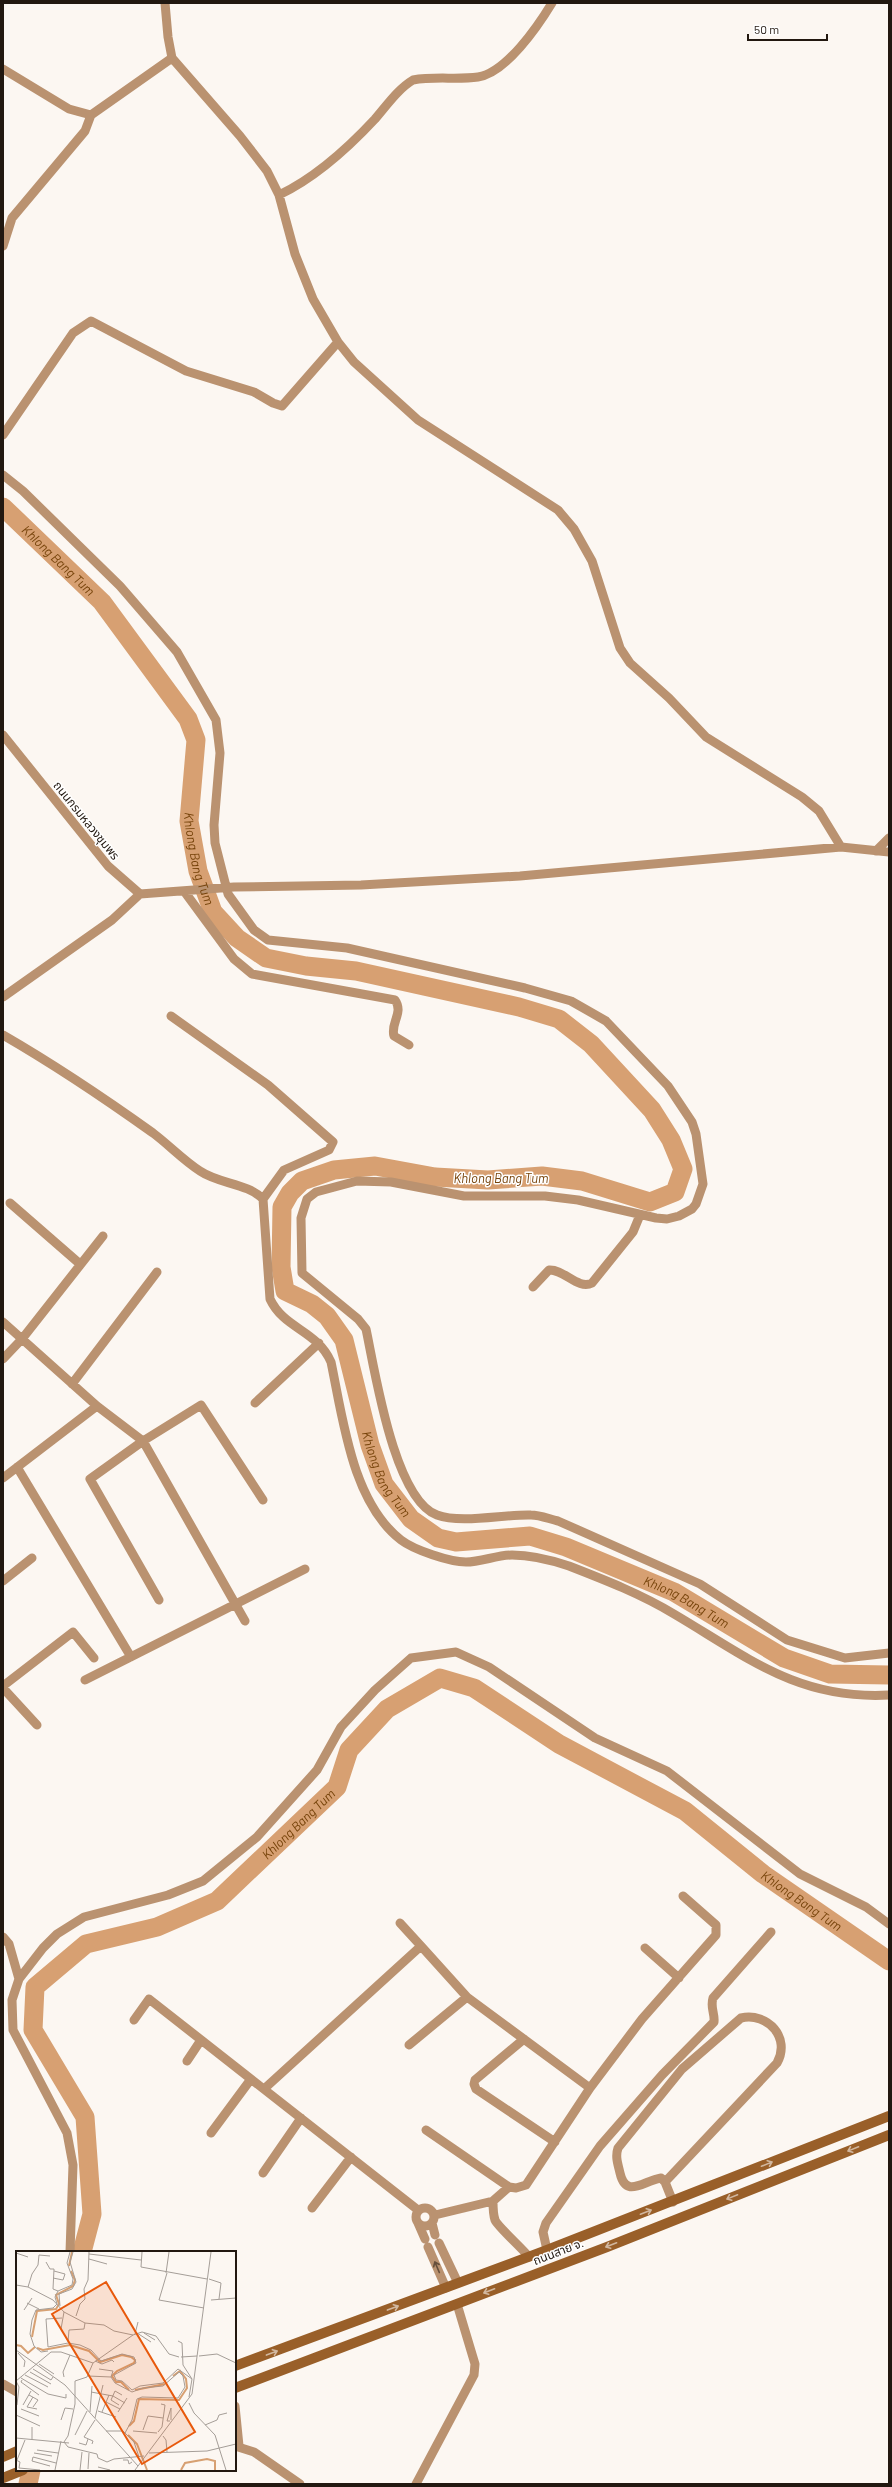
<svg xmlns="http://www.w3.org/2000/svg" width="892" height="2487" viewBox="0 0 892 2487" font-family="Barlow,'Noto Sans Thai',sans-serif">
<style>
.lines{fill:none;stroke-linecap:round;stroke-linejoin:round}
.river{stroke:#d7a072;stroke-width:19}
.minor{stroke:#ba9270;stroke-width:9}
.secondary{stroke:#995f29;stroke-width:10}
.oneway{stroke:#d1b79f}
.oneway2{stroke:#664f3b}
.labels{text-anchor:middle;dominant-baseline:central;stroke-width:3;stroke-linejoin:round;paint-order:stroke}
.street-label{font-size:12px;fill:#221810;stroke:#fff}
.water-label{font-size:13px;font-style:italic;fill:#76430a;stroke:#fff}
.inset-river{fill:none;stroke:#d7a072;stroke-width:2}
.inset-road{fill:none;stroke:#a59e98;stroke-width:1}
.view{fill:#e8590c;fill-opacity:0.15;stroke:#e8590c;stroke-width:2}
.inset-edge{fill:none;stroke:#221810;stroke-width:2}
</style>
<rect width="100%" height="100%" fill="#fcf7f2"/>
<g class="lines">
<g class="river">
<path id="s1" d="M3,507L102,602L188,719L196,740L189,821L198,871L213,912L237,938L266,958L306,966L356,971L519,1007L559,1019L591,1044L652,1110L671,1140L683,1169L675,1192L650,1202L582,1181L542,1176L488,1180L435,1177L375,1166L334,1170L302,1181L290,1193L282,1207L281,1267L285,1291L312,1304L327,1316L344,1340L370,1445L384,1484L411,1519L438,1538L456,1542L530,1536L566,1547L674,1592L784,1658L830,1674L889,1675"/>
<path id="s2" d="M82,2252L92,2214L85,2117L33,2030L35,1987L86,1944L157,1927L217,1901L337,1787L349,1750L387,1709L440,1678L474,1688L559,1744L685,1811L763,1874L889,1961"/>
<path d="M28,2484L31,2470"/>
</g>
<path class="minor" d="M165,3L168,37L172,58L240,136L267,171L279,195L295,254L313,299L338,342L354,362L418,420L558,510L574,529L592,561L620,648L630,663L669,698L706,737L802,797L819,811L841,847
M3,69L69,109L91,115L172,58
M279,195C315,178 348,148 375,119C387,105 398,89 413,80C435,76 457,80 478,77C506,73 538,26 552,3
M3,246L12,218L85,131L91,115
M3,435L73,333L91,321L186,371L254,392L273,403L282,406L338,342
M3,475L23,491L120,586L177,652L216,720L220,753L214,825L215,843L228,894L254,930L268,940L347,948L525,988L571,1001L606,1021L668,1086L692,1122L696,1134L703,1184L696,1204L692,1209L679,1216L667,1219L656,1218L578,1200L545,1196H464L391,1182L357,1181L316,1192L307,1199L301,1218L302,1273L358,1319L366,1329C375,1371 394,1499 437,1515C461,1524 505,1514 531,1515C540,1515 549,1519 558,1521L700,1584L787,1640L845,1658L889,1653
M3,735L108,866L140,894L234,887L361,885L520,876L841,847L889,852
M876,851L889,838
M184,891L234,959L252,974L395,1000C404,1013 390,1023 394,1036L409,1045
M3,997L112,920L140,894
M171,1016L268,1085L333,1142L329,1150L284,1170L263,1199
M3,1035C55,1065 104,1098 153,1133C169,1145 183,1160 200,1171C219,1184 247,1183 263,1199L270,1299C284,1329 317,1330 331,1362C343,1419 352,1502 401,1540C414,1550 450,1562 466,1562C481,1562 497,1555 512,1555C531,1555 551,1560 569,1566C605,1580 641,1594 674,1614C747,1657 798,1700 889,1695
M10,1203L80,1264
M533,1287L549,1270C564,1269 578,1290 592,1283L633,1232L640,1215
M3,1322L97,1406L143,1441L245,1621
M3,1359L22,1339L103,1236
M72,1384L157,1272
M255,1403L319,1343
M17,1467L131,1657
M3,1478L97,1406
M3,1581L32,1558
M159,1600L90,1479L143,1441L201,1405L263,1500
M85,1680L305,1569
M3,1686L73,1632L94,1658
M3,1688L37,1725
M400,1923L421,1946
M3,1937L9,1944L19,1979
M645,1948L679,1978
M134,2020L149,1999L418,2210
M524,2039L475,2080L474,2084L476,2089L555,2142
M409,2045L467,1997
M187,2061L201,2040
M264,2089L421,1946L467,1997L590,2088
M426,2130L509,2187L516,2188L526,2185L590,2088L642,2019L716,1935V1925L683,1896
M211,2133L251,2079
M263,2173L301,2118
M665,2182L777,2063C791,2038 768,2012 741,2018L682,2069L618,2148C615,2157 618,2164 620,2173C626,2199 643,2181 661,2178L665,2182L673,2202
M493,2201C493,2207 493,2214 495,2220C498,2227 522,2248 529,2257
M416 2217a9 9 0 1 1 18 0a9 9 0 1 1-18 0Z
M312,2208L351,2157
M435,2215L493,2201L509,2187
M418,2223L425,2239
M432,2223L435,2235
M439,2243L458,2283
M428,2247L446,2288
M547,2250L543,2232L546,2223L600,2146L662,2075L714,2022C715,2013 710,2008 713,1998L771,1932
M70,2252L73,2165L67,2133L13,2030L12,2000L19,1979L43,1948L57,1934L84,1917L168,1895L203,1881L257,1837L317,1770L341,1727L375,1690L411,1658L456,1652L489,1667L595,1738L667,1771L800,1874L866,1907L889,1924
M3,2384L17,2392
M235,2406L239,2446
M235,2446L254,2452L300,2484
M416,2484L474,2375L475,2364L457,2304"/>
<path class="secondary" d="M235,2366L547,2250L889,2116
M235,2388L607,2247L889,2135
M3,2457L17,2451
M3,2478L23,2470"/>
</g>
<defs><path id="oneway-shaft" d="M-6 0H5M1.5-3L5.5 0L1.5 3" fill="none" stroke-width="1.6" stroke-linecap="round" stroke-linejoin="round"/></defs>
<g class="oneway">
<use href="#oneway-shaft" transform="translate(853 2149) rotate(158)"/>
<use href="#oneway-shaft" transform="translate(767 2164) rotate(-22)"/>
<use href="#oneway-shaft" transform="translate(732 2197) rotate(158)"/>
<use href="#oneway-shaft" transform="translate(646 2212) rotate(-21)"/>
<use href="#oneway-shaft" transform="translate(611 2245) rotate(159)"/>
<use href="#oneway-shaft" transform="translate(489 2291) rotate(159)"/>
<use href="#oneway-shaft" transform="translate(393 2308) rotate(-20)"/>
<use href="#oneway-shaft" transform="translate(272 2353) rotate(-20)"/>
</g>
<use class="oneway2" href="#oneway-shaft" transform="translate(437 2267) rotate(-113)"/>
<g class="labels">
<g class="street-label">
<text transform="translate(87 820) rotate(51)">ถนนกรมหลวงชุมพร</text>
<text transform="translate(558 2251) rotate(-21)">ถนนสาย จ.</text>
</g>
<g class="water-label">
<text stroke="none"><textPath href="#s1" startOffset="77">Khlong Bang Tum</textPath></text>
<text stroke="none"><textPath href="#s1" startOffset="425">Khlong Bang Tum</textPath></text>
<text x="501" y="1178">Khlong Bang Tum</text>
<text stroke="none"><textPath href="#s1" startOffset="1792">Khlong Bang Tum</textPath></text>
<text stroke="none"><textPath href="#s1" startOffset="2140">Khlong Bang Tum</textPath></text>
<text stroke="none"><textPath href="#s2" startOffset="598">Khlong Bang Tum</textPath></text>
<text stroke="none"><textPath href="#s2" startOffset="1235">Khlong Bang Tum</textPath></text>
</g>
</g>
<g transform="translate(16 2251)">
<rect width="220" height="220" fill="#fcf7f2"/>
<path class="inset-river" d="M53,15L56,1M16,86L21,60L40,58L43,53L40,44L57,35L59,29L55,20M0,94L5,95L12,102L19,96M21,97L27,99L54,94L73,100L84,111L106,104L115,106L119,109L118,112L101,120L96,125L100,131H105L113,139M119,139L149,133M113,175L118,170L123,148L163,149L171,137L170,128L164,120L157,125M112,184L121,193L131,219M165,219L169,212L191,208L199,210V219"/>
<path class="inset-road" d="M126,1L125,16L191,28M0,2L12,6M73,3L125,9M73,8L91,13M30,11L34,18H38L37,38L42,40M150,22L153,1M151,22L143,49L188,57M37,27L47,29L49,23L38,20M193,28L205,32L203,48M0,34L12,36L37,49L48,61L69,72L88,74L98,80L117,84M12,36L16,23L22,14L23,4L34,5M195,49L220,47M11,52L23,58M44,55L43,43L56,38L60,31L54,11L57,1M8,59L16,47M60,65L64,53L69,48L68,38L72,29L73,1M45,78L48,61M121,82L135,91M128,82L139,89M119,83L122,71M162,90L166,92L167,114L176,128L173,146M52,91L53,79L68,78L69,72M32,96L52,92L64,94L75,99L85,110L106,103L118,106L120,112L98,124L100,129L106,130L116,139L124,135L147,132L162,118L176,128M32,96L30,68L46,67M0,99L49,134L122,215M32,100L25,101L18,95L14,83L16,69L20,59L37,57L41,53L39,46L42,40L56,34L57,28L51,12L54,1M2,102L9,110L8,116M183,105L201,103L220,112M165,106L181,105M79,110L86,113L96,109L98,111M23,113L38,123M17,118L35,129L37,126M83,118L97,120L95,126M14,121L35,133M9,124L32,136M72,125L95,126L99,132L116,141L127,137L147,135L163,121L167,125L169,136L162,147L126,146L121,148L116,169L109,182M48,126L47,121L54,104M5,127L32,143L50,147V143M6,129L5,131L23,144M0,130L35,101H45L77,112L117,84L126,81L140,85L153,103L163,106M0,130L3,136L1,154M75,141L97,145L109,152M13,144L22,149L17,156M17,146L11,156L21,158M90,151L104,158M173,152L178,162L199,184L210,219M7,154L15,140M103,154L95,149L99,140L106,144M5,158L23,165M82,160L100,166M74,161L76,135M86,161L93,144M102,161L111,147M0,164L24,175M79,167L87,134M45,169L49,157L57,158M154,170H151L155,157V169M189,174L201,169L203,164L211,162M16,176V189M127,179L132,165L147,167M90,180H107L118,191L123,206M117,180L141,182M142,181L146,176L149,154L145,153M59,184L71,160M147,185L150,189L151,201M0,187L53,192M48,191L52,185L59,153V130L71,126L77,112M48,191L52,196L81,203L82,207L91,211L98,208L128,205M63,192L70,194L72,188M76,193L77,190L68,186L79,169M21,199L42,202M18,202L36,205M133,202L191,200L220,193M0,209L4,211L3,217L24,219M1,209L9,189M107,209H112L113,213L116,211M34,215L16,210L17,206L40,212M82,216L94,219M72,218L73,202M39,219L45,190M64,219L66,201M119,219L176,143L195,1"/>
<path class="view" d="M90,31L179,181L126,213L36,63Z"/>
<rect width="220" height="220" class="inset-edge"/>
</g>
<rect width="892" height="2487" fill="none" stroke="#221810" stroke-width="8"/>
<path d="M748 34v6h79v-6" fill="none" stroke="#221810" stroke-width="2"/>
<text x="754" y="34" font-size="12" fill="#221810" stroke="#ffffff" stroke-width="3" paint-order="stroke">50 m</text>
</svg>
